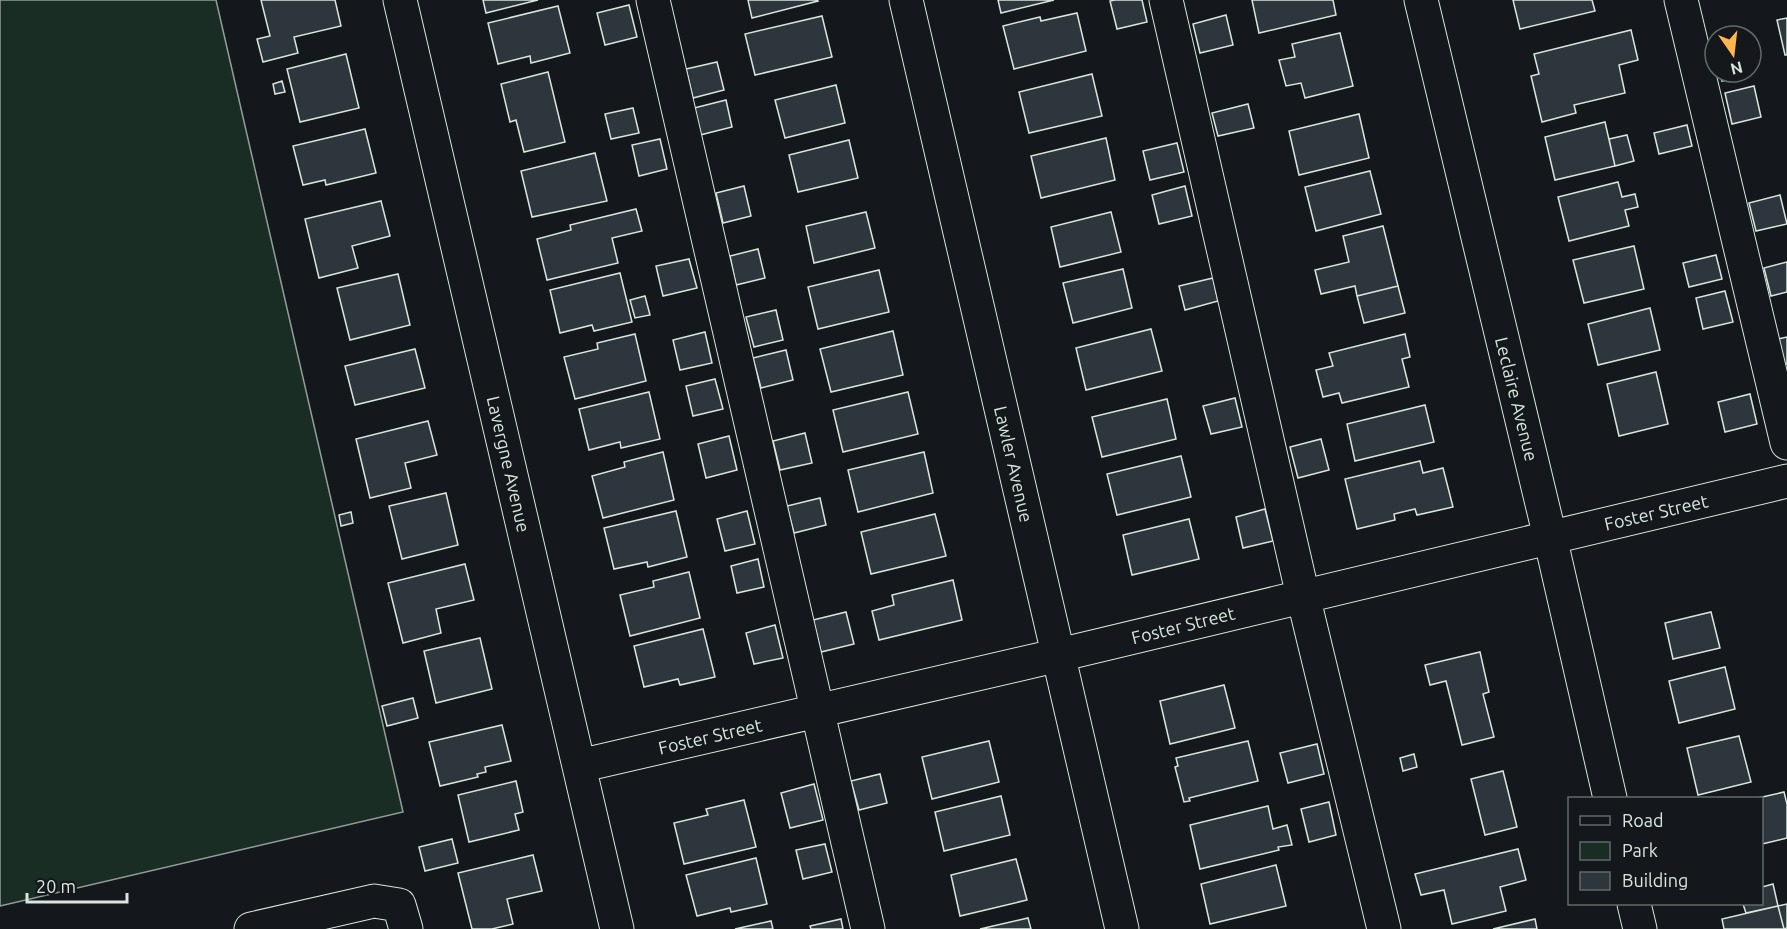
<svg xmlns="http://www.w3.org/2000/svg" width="1787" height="929" viewBox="0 0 1787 929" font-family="Ubuntu,sans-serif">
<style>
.green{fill:#1a2d24;stroke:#939e99;stroke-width:1.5}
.building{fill:#2c363c;stroke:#d8e6dc;stroke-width:1.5}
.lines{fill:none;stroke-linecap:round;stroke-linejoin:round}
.minor-casing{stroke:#d8e6dc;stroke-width:35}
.minor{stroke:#14181c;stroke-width:33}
.labels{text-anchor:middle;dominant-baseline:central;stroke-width:4.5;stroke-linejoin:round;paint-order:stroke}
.street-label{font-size:18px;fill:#d8e6dc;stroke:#14181c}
</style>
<rect width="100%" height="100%" fill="#14181c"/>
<path class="green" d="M0,0H216L403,812L0,906Z"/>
<path class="building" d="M261,0H335L341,26L294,37L298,53L263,62L257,39L270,36Z
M483,0H538L486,13Z
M748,0H817L818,1L752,18Z
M998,0H1054L1001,13Z
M1115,0H1142L1147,22L1117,29L1110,1Z
M1252,0H1333L1336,15L1259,33Z
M1513,0H1592L1595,11L1520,29Z
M629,5L637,37L605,45L597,13Z
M558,6L570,53L531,63L530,56L498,64L488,23Z
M1077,13L1086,51L1014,69L1003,26L1040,17L1041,21Z
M1226,15L1233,45L1200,53L1193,24Z
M822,16L832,57L755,75L745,34Z
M1787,18V55H1785L1777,20Z
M1631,30L1638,60L1619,65L1625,93L1574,105L1576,113L1542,122L1531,76L1539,74L1534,54Z
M1340,33L1353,86L1305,98L1301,83L1286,86L1279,60L1295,57L1292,44Z
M346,54L359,108L300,122L287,69Z
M717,62L724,90L693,98L686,69Z
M548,72L565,142L524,152L516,120L510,122L501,84Z
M1719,72H1751V74L1722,81Z
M1092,74L1102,116L1029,133L1019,92Z
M282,81L285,92L275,94L273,84Z
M836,85L845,123L785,138L775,100Z
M1754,86L1761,117L1732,124L1725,93Z
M726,100L732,127L700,135L694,108Z
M1248,104L1254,128L1218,136L1212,113Z
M633,108L639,133L611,139L605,114Z
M1359,114L1369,158L1299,175L1289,131Z
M1605,122L1615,166L1555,180L1545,137Z
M1687,125L1692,146L1659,154L1654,133Z
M365,129L376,173L326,185L325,180L303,185L293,146Z
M1627,135L1634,161L1615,166L1609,139Z
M1106,138L1115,180L1041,198L1031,156Z
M660,139L667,169L639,176L632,145Z
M849,140L858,178L798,192L789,155Z
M1177,143L1184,172L1150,180L1143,151Z
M595,153L607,201L532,217L521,171Z
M1370,171L1381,214L1316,231L1305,187Z
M1618,182L1622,197L1635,194L1638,207L1625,210L1629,226L1569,241L1558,197Z
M744,186L751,216L723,223L716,193Z
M1185,186L1192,216L1159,224L1152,195Z
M1780,195L1787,224L1756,231L1749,203Z
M381,201L390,236L352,246L358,268L319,278L305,219Z
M636,209L642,231L612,238L618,263L547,280L537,239L571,230L570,225Z
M866,212L875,248L814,263L806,226Z
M1111,212L1121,252L1060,267L1051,227Z
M1383,226L1398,286L1357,296L1355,286L1321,294L1315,270L1349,262L1343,236Z
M1634,246L1644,289L1584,303L1573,260Z
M758,249L765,278L736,285L730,256Z
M1716,255L1722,279L1689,287L1683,263Z
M689,259L697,288L663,296L656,266Z
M1787,262V292L1771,296L1764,268Z
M1123,269L1132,308L1073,323L1063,283Z
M879,270L889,312L818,329L808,287Z
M620,273L632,322L594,331L592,325L560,333L550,290Z
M398,274L410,325L350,340L337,288Z
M1213,278L1218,301L1185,310L1179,286Z
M1398,286L1405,313L1364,323L1357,296Z
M1725,291L1733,322L1703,329L1696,298Z
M645,296L650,315L635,318L630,300Z
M1650,308L1660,350L1598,365L1588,324Z
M776,310L783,340L754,347L746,317Z
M1151,329L1162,371L1086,390L1076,348Z
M893,331L903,375L831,392L820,349Z
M705,332L712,363L680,370L673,340Z
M635,334L646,381L575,399L564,357L598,349L597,343Z
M1405,334L1410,357L1402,359L1409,387L1342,403L1339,393L1323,397L1316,370L1333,366L1329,353Z
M1787,337V364L1784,365L1778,339Z
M415,349L425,388L355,405L345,366Z
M786,350L793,380L761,388L753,358Z
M1656,372L1668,424L1619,436L1607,384Z
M715,379L723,409L693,416L686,386Z
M649,392L660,439L621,448L620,442L589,450L579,409Z
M908,392L918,434L843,452L833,410Z
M1750,394L1757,424L1725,432L1718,402Z
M1235,398L1242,427L1211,434L1203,406Z
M1167,399L1176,439L1102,457L1092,417Z
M1425,405L1434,442L1355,461L1347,424Z
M428,421L437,455L405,463L411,488L370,498L356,439Z
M805,433L812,463L780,470L773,441Z
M729,436L737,470L706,478L698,444Z
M1321,439L1329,470L1298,478L1290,447Z
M663,452L674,500L603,518L592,476L625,467L624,462Z
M924,452L933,493L858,512L848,470Z
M1181,456L1191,497L1117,515L1107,474Z
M1420,461L1423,473L1443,468L1453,507L1417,515L1415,509L1394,514L1395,520L1357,529L1345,479Z
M446,493L458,545L402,559L389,506Z
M820,498L826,525L794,533L787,506Z
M1265,509L1273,541L1243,548L1236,517Z
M676,511L687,557L648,567L647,562L614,569L604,528Z
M747,511L755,544L725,551L717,519Z
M351,512L353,523L341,526L339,515Z
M935,514L946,556L871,574L861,532Z
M1189,519L1199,559L1132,575L1123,535Z
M758,559L764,587L737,593L731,566Z
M465,564L474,600L436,609L441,633L403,643L388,583Z
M689,572L700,618L630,636L620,595L654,587L653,581Z
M953,580L962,620L879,640L872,611L894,605L892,595Z
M846,612L854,644L821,652L813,620Z
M1711,612L1720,648L1673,659L1665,623Z
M775,625L783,658L754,664L746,633Z
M703,629L715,677L680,685L678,679L644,687L634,646Z
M480,638L492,689L436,703L424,651Z
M1480,652L1489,692L1483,694L1494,737L1462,745L1446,681L1430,685L1425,665Z
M1725,667L1735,709L1679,723L1669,681Z
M1224,685L1235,728L1170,744L1160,701Z
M413,698L418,718L387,726L382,706Z
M502,725L511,761L485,767L486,772L477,774L478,777L440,786L429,742Z
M1739,736L1751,782L1698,795L1687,748Z
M989,741L999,782L932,799L922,757Z
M1248,741L1258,781L1189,798L1190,801L1184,802L1175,767L1178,766L1176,758Z
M1317,744L1324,774L1288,783L1280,753Z
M1414,754L1417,767L1403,771L1400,758Z
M1503,771L1517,827L1485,835L1471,779Z
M880,774L887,803L859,810L851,781Z
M516,781L523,812L515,814L519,830L469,842L458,795Z
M814,784L823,820L790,828L781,793Z
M1784,792L1787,804V838L1762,844V798H1758Z
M1001,796L1010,835L944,851L935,812Z
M744,800L756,847L684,864L674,823L708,815L706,809Z
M1329,802L1336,835L1309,842L1301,809Z
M1268,806L1273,829L1287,825L1292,845L1278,847L1279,850L1200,869L1190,825Z
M452,839L458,863L425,871L419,847Z
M825,844L832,872L803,879L796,850Z
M1518,849L1526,880L1500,887L1506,911L1452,924L1444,890L1421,895L1415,874Z
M533,855L542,891L507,899L513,924L492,929H472L458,873Z
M756,858L767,904L731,912L730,908L697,916L686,875Z
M1016,859L1027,900L960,916L951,875Z
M1276,865L1286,906L1210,924L1201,884Z
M1773,884L1778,906L1746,913L1743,904H1762V887Z
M1787,904V928L1784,929L1778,906Z
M1778,906L1784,929H1724L1722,919Z
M1028,918L1031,929H980Z
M841,919L843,929H811L810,926Z
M1535,919L1537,929H1493Z
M771,921L773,929H735Z"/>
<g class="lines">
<defs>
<path id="minor" d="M400,0L617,929
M653,0L868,929
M906,0L1122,929
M1166,0L1303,596L1384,929
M1421,0L1550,537L1610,798
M1681,0L1787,443
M579,766L1059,655L1787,481
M1634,904L1640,929
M251,929L374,901L399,905L406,929"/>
</defs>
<use href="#minor" class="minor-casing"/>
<use href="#minor" class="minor"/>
</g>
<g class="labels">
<g class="street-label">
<text transform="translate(1517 399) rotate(76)">Leclaire Avenue</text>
<text transform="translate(509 464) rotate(77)">Lavergne Avenue</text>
<text transform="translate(1014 464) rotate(77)">Lawler Avenue</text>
<text transform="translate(1656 512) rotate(-13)">Foster Street</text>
<text transform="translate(1183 625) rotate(-14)">Foster Street</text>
<text transform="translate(710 736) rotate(-13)">Foster Street</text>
</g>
</g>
<rect x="1568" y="797" width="195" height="108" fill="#14181c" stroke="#626a69" stroke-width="1.5"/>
<rect x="1580" y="816" width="30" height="9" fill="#14181c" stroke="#626a69" stroke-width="1.5"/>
<text x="1622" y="827" font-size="18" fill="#d8e6dc">Road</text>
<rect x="1580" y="842" width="30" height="18" fill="#1a2d24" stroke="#626a69" stroke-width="1.5"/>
<text x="1622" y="857" font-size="18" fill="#d8e6dc">Park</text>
<rect x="1580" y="872" width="30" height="18" fill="#2c363c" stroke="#626a69" stroke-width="1.5"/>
<text x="1622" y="887" font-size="18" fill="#d8e6dc">Building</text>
<g transform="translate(1733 54) rotate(166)"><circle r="28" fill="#14181c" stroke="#626a69" stroke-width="1.5"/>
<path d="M0-4.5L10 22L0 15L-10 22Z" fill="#ffb74d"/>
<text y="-9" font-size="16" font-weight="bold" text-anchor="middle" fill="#d8e6dc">N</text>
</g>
<path d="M27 893v9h100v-9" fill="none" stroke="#d8e6dc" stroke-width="3"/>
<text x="36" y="893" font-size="18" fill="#d8e6dc" stroke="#14181c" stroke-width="4.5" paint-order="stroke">20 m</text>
</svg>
